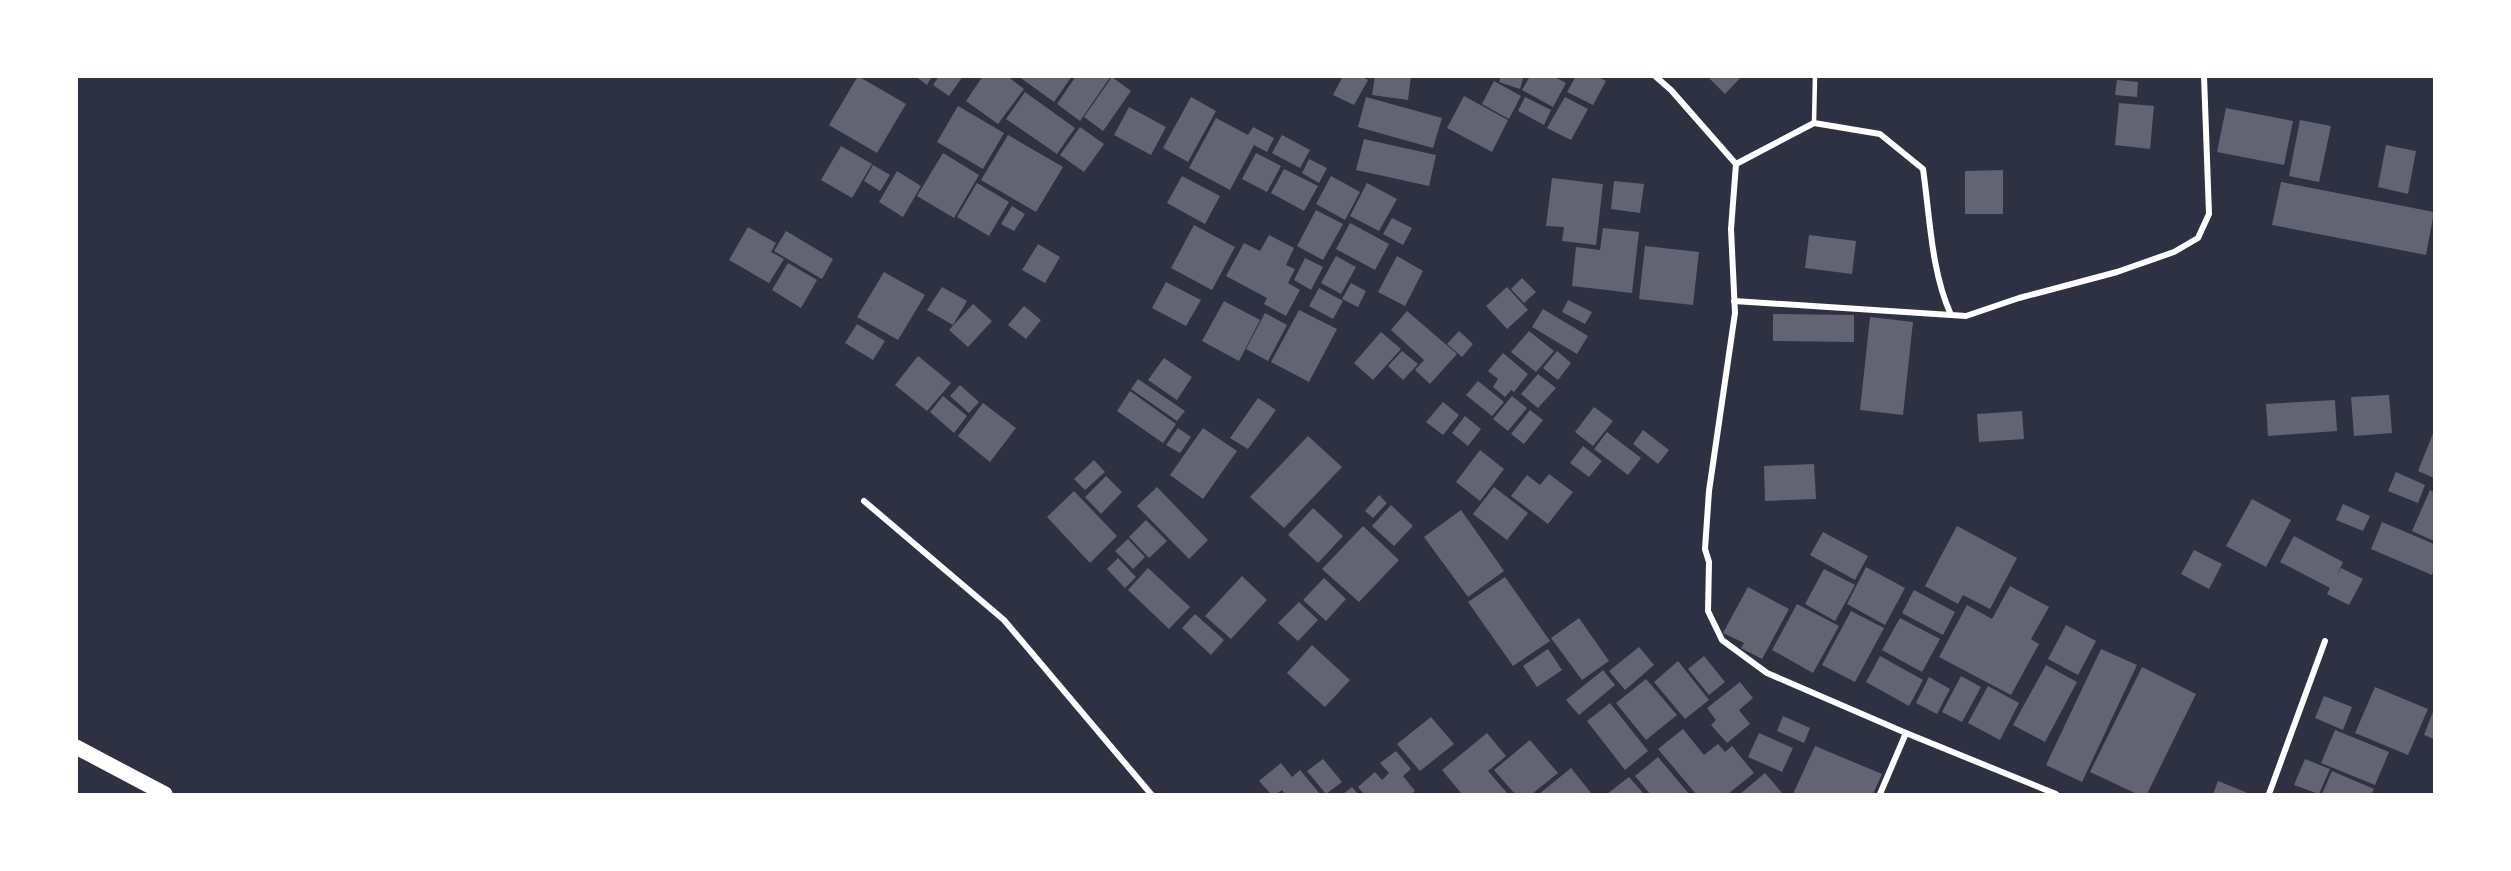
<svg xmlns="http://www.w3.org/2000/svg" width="2511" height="871" viewBox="0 0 2511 871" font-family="Rubik,sans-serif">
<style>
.building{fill:#626471}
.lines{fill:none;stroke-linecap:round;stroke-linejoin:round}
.service{stroke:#fff;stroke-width:4.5}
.minor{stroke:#fff;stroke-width:6}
.primary{stroke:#fff;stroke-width:15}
</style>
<rect width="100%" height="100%" fill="#2d3142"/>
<path class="building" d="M858,76L906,104L877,153L829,125Z
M915,76H932L927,85Z
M939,76H963L949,96L933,85Z
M983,76H1007L1024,89L998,124L966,101Z
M1018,76H1072L1054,102Z
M1076,76H1111L1080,121L1057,104Z
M1343,76H1361L1368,80L1354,105L1333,95Z
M1375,76H1411L1408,100L1372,95Z
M1501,76H1524L1520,89L1499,82Z
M1530,76H1553L1566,83L1553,107L1522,90Z
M1576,76H1597L1606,81L1593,105L1567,92Z
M1707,76H1742L1725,94Z
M1112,77L1131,91L1103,131L1084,117Z
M2117,80L2138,82L2137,97L2115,95Z
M1494,81L1521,96L1509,119L1482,104Z
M1025,92L1075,128L1057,154L1006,119Z
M1464,96L1508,120L1492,152L1447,128Z
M1191,97L1216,111L1188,162L1163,148Z
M1366,97L1442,118L1433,148L1358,127Z
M1525,97L1551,110L1544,125L1518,111Z
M1565,97L1588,109L1571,140L1547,128Z
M2119,103L2154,106L2150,149L2115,145Z
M958,106L1004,133L983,169L937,142Z
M1129,107L1166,127L1151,155L1114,135Z
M2226,108L2293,121L2284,165L2217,152Z
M1216,118L1248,135L1253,127L1274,138L1267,152L1254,145L1230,190L1189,168Z
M2300,120L2331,126L2319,182L2289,176Z
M1080,127L1104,144L1084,172L1060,155Z
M1008,135L1063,167L1036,212L981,180Z
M1282,135L1310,150L1300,168L1272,153Z
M1364,139L1436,155L1429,186L1356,170Z
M2386,145L2416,151L2408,194L2378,187Z
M841,146L872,164L852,198L821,180Z
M943,153L979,175L954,218L917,196Z
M1256,153L1281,166L1267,192L1242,179Z
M1309,159L1327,168L1319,183L1302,173Z
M873,165L890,175L880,191L864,181Z
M1284,169L1318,186L1304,211L1271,193Z
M2003,170V214H1965V171Z
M897,171L921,186L903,217L879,202Z
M1182,176L1220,196L1205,224L1167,203Z
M1331,176L1360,192L1345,220L1316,204Z
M1552,178L1603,184L1596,245L1562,241L1564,227L1546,226Z
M1614,181L1644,184L1640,213L1611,209Z
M2281,182L2434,212L2426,255L2272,225Z
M977,183L1009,202L989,236L957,217Z
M1367,183L1397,199L1379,231L1350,216Z
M1012,206L1025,214L1014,231L1001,224Z
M1316,210L1343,224L1323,260L1297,246Z
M1392,218L1412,228L1403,245L1383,234Z
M1350,223L1389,244L1375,270L1336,249Z
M1194,225L1235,247L1212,290L1171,268Z
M748,227L776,243L771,252L784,259L769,283L729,260Z
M1603,228L1639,232L1632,293L1572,286L1576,247L1600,250Z
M786,231L833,259L822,279L774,251Z
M1269,235L1294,248L1286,265L1295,269L1288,283L1300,290L1286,316L1264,304L1267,298L1226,276L1244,243L1260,251Z
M1809,235L1856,241L1852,274L1805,268Z
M1038,244L1060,257L1045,283L1022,270Z
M1645,246L1699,252L1693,305L1639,299Z
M1336,256L1356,267L1341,294L1321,283Z
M1397,256L1423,271L1405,306L1378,292Z
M1305,258L1323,267L1311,290L1294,280Z
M788,263L817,280L801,308L772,290Z
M884,272L925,295L898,340L857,317Z
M1522,278L1536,292L1524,303L1511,289Z
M1166,282L1201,300L1186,326L1152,308Z
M1351,283L1366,291L1358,307L1342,299Z
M942,287L967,301L953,325L927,310Z
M1507,287L1528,310L1507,329L1486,306Z
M1319,288L1343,301L1333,319L1309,306Z
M1568,300L1592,312L1585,324L1562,312Z
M1224,301L1260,320L1239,361L1202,341Z
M973,304L992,321L968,347L949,330Z
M1024,306L1041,320L1026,339L1008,325Z
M1543,309L1588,336L1577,354L1532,327Z
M1299,310L1337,329L1309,382L1271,362Z
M1407,311L1457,354L1430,384L1415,370L1424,360L1391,330Z
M1265,313L1287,325L1268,361L1246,349Z
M1773,314L1854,315V342L1773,341Z
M1870,317L1913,322L1903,415L1860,410Z
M857,324L885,341L873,360L845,343Z
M1459,331L1473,344L1462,357L1447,344Z
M1529,331L1554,351L1536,372L1511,352Z
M1381,332L1401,349L1373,380L1354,363Z
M1402,351L1418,364L1403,380L1388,366Z
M1557,351L1571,363L1558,380L1543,368Z
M1503,353L1528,374L1514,392L1511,390L1505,397L1493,387L1498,379L1488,371Z
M918,356L951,383L927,411L895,385Z
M1164,358L1192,377L1177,400L1148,380Z
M1538,374L1556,388L1538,408L1521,394Z
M1138,379L1185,411L1177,421L1131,389Z
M1478,381L1504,402L1492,416L1466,395Z
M960,385L979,402L969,413L950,396Z
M1130,391L1176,424L1163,443L1117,411Z
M2389,395L2392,433L2354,436L2351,397Z
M943,396L967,416L954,433L930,412Z
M1512,396L1527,408L1508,431L1493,419Z
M1258,398L1276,410L1248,449L1230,438Z
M2335,400L2337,431L2268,436L2266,404Z
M1443,402L1459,415L1443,435L1426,422Z
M983,403L1016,428L990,462L958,436Z
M1594,407L1613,421L1593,446L1575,432Z
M1530,410L1543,420L1524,444L1511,434Z
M2022,411L2024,439L1979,442L1977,414Z
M1465,416L1481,429L1468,446L1452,433Z
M1178,428L1191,437L1180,453L1166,445Z
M1203,428L1237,451L1203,499L1170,475Z
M1643,430L1669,450L1658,464L1633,444Z
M2434,431V478L2418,471Z
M1607,432L1641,458L1628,475L1594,449Z
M1308,436L1342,467L1284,528L1250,497Z
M1583,446L1602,461L1589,477L1570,463Z
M1480,450L1504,469L1480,501L1456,482Z
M1094,460L1105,472L1085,490L1074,479Z
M1814,464L1816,499L1765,501L1764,466Z
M2396,472L2425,485L2418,503L2388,491Z
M1549,474L1573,492L1548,524L1511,496L1527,475L1540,485Z
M1106,476L1122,492L1101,514L1085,497Z
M1157,487L1208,540L1189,559L1137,506Z
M1494,487L1528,513L1507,540L1473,514Z
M2430,490L2434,492V541L2412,531Z
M1074,491L1117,536L1090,563L1047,517Z
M1379,495L1387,503L1373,518L1365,511Z
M2252,499L2291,520L2266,567L2226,546Z
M2343,504L2370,516L2363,531L2336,520Z
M1391,505L1413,526L1394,546L1372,526Z
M1313,508L1343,536L1318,563L1288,535Z
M1461,510L1504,571L1468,597L1424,537Z
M1146,520L1167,541L1149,558L1129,537Z
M2382,522L2434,544V569L2432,575L2371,549Z
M1363,526L1399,560L1359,602L1322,569Z
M1957,526L2017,558L1990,609L1963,595L1958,604L1925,586Z
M1823,532L1868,556L1855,580L1810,555Z
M2294,536L2343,562L2337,575L2341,568L2363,579L2349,605L2327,594L2330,588L2280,562Z
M1128,539L1145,557L1133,569L1115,551Z
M2194,550L2222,564L2209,589L2181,574Z
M1118,558L1136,577L1125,588L1107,569Z
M1866,567L1905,588L1885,625L1847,604Z
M1148,568L1190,607L1169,629L1128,590Z
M1824,569L1855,585L1835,621L1805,604Z
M1242,576L1267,600L1231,639L1205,616Z
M1505,577L1550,641L1513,666L1468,602Z
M1324,578L1346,599L1326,621L1303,600Z
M2010,586L2049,607L2031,639L2039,644L2011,695L1939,657L1967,605L1992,619Z
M1748,587L1789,609L1762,659L1741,648L1744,643L1723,633Z
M1914,590L1955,612L1943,635L1902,613Z
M1299,602L1318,620L1298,641L1278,623Z
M1797,604L1839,626L1813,673L1772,650Z
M1851,611L1884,628L1855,682L1822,665Z
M1195,614L1224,640L1211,655L1182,628Z
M1579,618L1609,661L1582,680L1551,638Z
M1900,618L1940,639L1922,672L1882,650Z
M2066,625L2096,641L2078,675L2048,659Z
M1312,645L1350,680L1325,707L1287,673Z
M1639,647L1654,665L1625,690L1609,671Z
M1548,649L1562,670L1537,687L1523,666Z
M2101,649L2137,665L2082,782L2046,765Z
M1704,656L1725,682L1709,695L1688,669Z
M1880,656L1923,680L1909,706L1866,682Z
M1678,661L1709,700L1685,719L1654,682Z
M2046,665L2077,682L2045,742L2013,725Z
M2142,667L2196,694L2147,794H2137L2090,772Z
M1603,670L1615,685L1579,715L1566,700Z
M1961,676L1981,687L1962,722L1942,712Z
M1929,677L1950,689L1937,714L1916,703Z
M1646,679L1677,715L1646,740L1616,703Z
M1740,682L1753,698L1739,710L1750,724L1727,743L1711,725L1716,720L1707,708Z
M1988,686L2019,703L2000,740L1968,723Z
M2375,687L2428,709L2408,755L2355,733Z
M2324,696L2352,707L2343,730L2315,718Z
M1610,703L1648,751L1625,770L1587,721Z
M2434,709V739L2424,735Z
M1783,716L1810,728L1804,743L1777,731Z
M1431,717L1454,744L1420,771L1397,744Z
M1683,729L1704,755L1718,744L1725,752L1732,746L1754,773L1728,794H1696L1658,749Z
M2335,730L2389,752L2375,785L2321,763Z
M1487,733L1506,756L1488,771L1508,794H1459L1461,793L1442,770Z
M1759,733L1793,748L1782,772L1748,757Z
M1530,740L1558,773L1532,794H1515L1494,770Z
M1815,746L1882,774L1873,794H1793Z
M1396,751L1411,769L1403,776L1415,791L1411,794H1364L1358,787L1375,772L1382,780L1389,773L1380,763Z
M1658,757L1689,794H1650L1635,776Z
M1323,759L1342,782L1326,794L1307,771Z
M2305,759L2330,769L2319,794L2294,785Z
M1281,763L1292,777L1300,770L1320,794H1285L1282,790L1276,794H1271L1259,781Z
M1571,768L1591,793L1589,794H1539Z
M2332,771L2374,789L2371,794H2322Z
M1765,773L1783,794H1740Z
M1629,777L1644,794H1607Z
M2218,781L2250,794H2213Z
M1352,787L1358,794H1343Z"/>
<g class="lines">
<path class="service" d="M1814,123L1815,76"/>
<path class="minor" d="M1655,76L1671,90L1736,164L1731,229L1735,313L1709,491L1705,549L1709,562L1708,611L1722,640L1767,673L1906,733L2056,794
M1736,164L1814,123L1880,134L1923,169C1930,217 1931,271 1951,315L1966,316L2019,298L2117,272L2174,252L2198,238L2209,214L2204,76
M1734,301L1951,315
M864,501L1004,620L1151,794
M1880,794L1906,733
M2269,794L2325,641"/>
<path class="primary" d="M76,747L165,794"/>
</g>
<rect width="2511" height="871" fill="none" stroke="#ffffff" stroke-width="156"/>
</svg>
